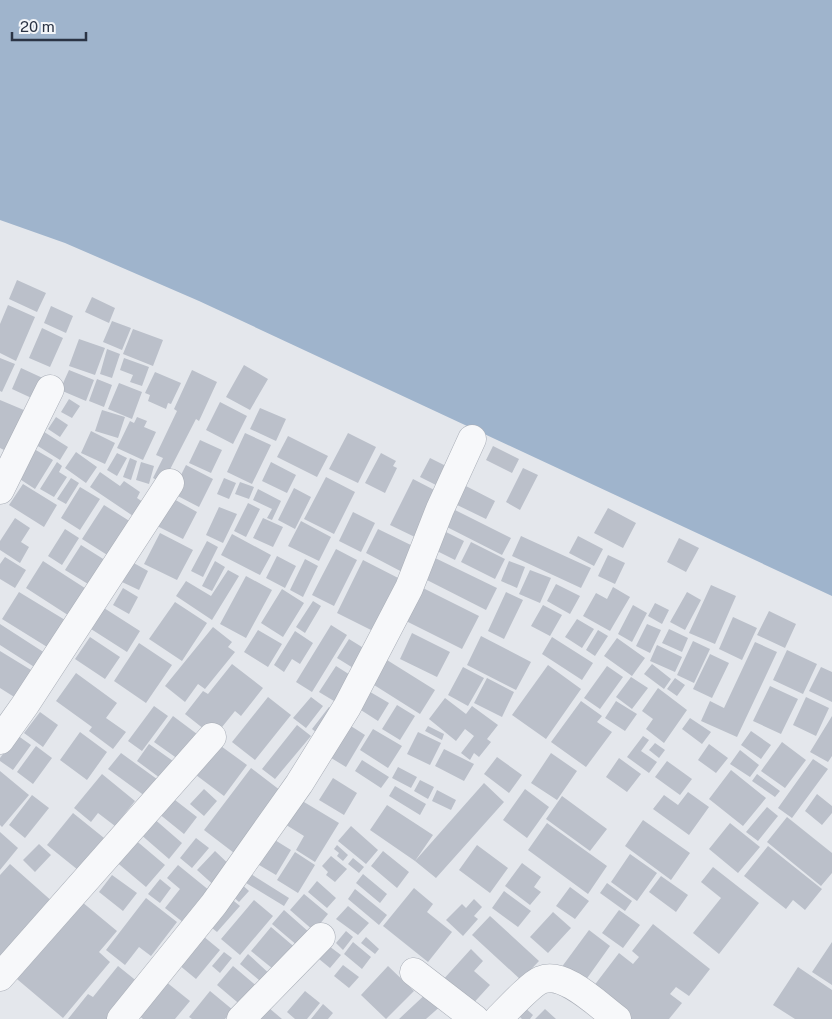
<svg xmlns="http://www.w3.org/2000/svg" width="832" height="1019" viewBox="0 0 832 1019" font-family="'Public Sans',sans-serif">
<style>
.water{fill:#9fb4cc}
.building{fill:#bbc0ca}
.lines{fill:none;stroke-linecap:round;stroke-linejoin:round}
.minor-casing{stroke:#a9aeb7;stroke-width:29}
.minor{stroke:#f7f8fa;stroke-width:28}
</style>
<rect width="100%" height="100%" fill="#e4e7ec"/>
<path class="water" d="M0,0H832V596L199,301L65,243L0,220Z"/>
<path class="building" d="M17,280L46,293L37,312L9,299Z
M92,297L115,308L109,323L85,312Z
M8,305L35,317L16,361L0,353V324Z
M51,306L73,316L66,333L44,323Z
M112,321L131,328L122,350L103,342Z
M42,328L63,338L50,367L29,358Z
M133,329L163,340L153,366L123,354Z
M79,339L105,348L95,375L69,366Z
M107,349L120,354L112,378L100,374Z
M0,358L15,364L2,392L0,391Z
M124,358L149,367L142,386L130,382L133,375L120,370Z
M244,365L268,379L250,410L226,397Z
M21,368L47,380L38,401L12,389Z
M69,370L94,380L86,401L60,390Z
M192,370L217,382L199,421L196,419L163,483L153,478L163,458L156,455L177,411L174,409Z
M155,372L181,383L171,404L168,403L166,409L148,401L150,395L145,393Z
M97,379L112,385L104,407L89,401Z
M119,383L142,392L132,419L108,409Z
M69,399L80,406L72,418L61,412Z
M0,400L31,413L12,454L0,448Z
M220,402L247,416L233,444L206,430Z
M260,408L286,419L276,441L250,429Z
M102,410L125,417L118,438L95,431Z
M56,417L68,425L60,437L48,429Z
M137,417L147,421L144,427L156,432L143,460L117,448L130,421L134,423Z
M41,430L68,447L60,460L33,443Z
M91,431L115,443L105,464L81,453Z
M245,433L271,445L252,484L227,472Z
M348,433L376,447L358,483L329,469Z
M288,436L328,456L317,477L277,457Z
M200,440L222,450L211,473L189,463Z
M29,446L53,460L35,489L12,474Z
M493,446L519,459L512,473L486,460Z
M76,452L97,467L86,483L65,468Z
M117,453L127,458L117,476L107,470Z
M381,453L396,461L393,466L397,468L385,493L365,483Z
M130,458L137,461L131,480L123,477Z
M430,458L454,470L444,489L420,477Z
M57,462L62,466L59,472L67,477L54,497L40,489Z
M141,462L154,466L149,484L136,480Z
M271,462L296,475L287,493L262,481Z
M186,465L213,479L199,507L172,493Z
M523,468L538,475L520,510L506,502Z
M100,472L120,486L124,481L140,492L137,498L149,506L139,520L90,487Z
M326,477L355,492L334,534L304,519Z
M71,478L79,483L66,504L57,499Z
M224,478L236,483L229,499L217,494Z
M413,479L442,494L419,539L390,525Z
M240,482L254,487L249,499L235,494Z
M23,484L57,505L44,527L9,505Z
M462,484L495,501L486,519L453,503Z
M80,487L100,499L80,530L61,518Z
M294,488L311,497L295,529L278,520Z
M258,489L281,501L272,520L267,518L272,509L253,500Z
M172,498L197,512L183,539L157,526Z
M248,503L260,509L246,537L234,531Z
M104,505L139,527L112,558L82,539Z
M219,507L237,514L223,543L206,535Z
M451,508L511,538L502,555L443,525Z
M608,508L636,523L623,548L594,533Z
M353,512L375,523L361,552L339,541Z
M15,518L30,528L21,542L29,547L20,563L0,550V541Z
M263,518L283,527L273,547L253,538Z
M301,521L331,537L319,561L288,546Z
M65,529L79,538L62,565L48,556Z
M378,529L419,549L406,574L366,553Z
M442,530L464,541L455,560L433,549Z
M160,533L193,550L177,580L144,564Z
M232,534L271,555L260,575L221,555Z
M521,536L591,568L581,588L512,556Z
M578,536L603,549L594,566L569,553Z
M679,538L699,548L686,572L667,562Z
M207,541L218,547L203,577L191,571Z
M471,542L505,559L495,579L461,562Z
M81,545L108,562L93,587L65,570Z
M336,549L357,560L334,606L312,595Z
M608,555L625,563L615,584L598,576Z
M277,556L296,566L285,588L266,578Z
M431,556L497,588L486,610L421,577Z
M5,557L26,570L15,588L0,579V564Z
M305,559L318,566L303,597L290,590Z
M363,560L406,582L379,634L337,613Z
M43,561L91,592L74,619L26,588Z
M215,561L225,567L212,591L202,586Z
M509,561L525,567L517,588L501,581Z
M132,562L148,571L139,590L122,582Z
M228,570L239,576L212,620L176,596L186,581L211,596Z
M530,570L551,578L540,603L519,594Z
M246,576L272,590L246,638L220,624Z
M556,584L580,596L570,614L547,601Z
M711,585L736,596L715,644L689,633Z
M419,586L479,616L462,649L402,619Z
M613,587L630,597L610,631L583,616L596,593L607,599Z
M123,588L138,597L129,614L113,605Z
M282,589L304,603L283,637L261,623Z
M19,592L70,623L52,650L2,619Z
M506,592L523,600L504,639L488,631Z
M687,592L701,600L685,630L670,622Z
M313,601L321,606L305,633L296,627Z
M175,602L207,623L182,661L149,639Z
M655,603L669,610L662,624L648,616Z
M543,605L562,615L550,636L531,626Z
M633,605L647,613L632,642L618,634Z
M104,608L140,631L127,652L91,629Z
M769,611L796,624L785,648L757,635Z
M733,617L757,628L742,660L719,649Z
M577,619L594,629L582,648L565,637Z
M0,624L48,655L39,670L0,645Z
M647,624L661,630L650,653L636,646Z
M331,625L347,635L312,692L296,682Z
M213,627L232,642L228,647L235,652L205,689L198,684L185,702L165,686Z
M669,629L688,638L682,652L662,643Z
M258,630L282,644L268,667L244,652Z
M598,630L608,636L595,656L586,650Z
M295,631L313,643L300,664L292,659L284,672L274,665Z
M412,633L450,652L437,677L400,659Z
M481,636L531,662L516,690L467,665Z
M90,637L120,657L105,679L75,659Z
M552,637L593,663L582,680L542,654Z
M617,638L645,658L632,676L604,656Z
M349,639L370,652L358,671L337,658Z
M693,641L710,649L694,683L677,675Z
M755,642L777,652L737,737L701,721L710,701L724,708Z
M139,643L172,665L146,703L114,681Z
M657,645L682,657L675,672L650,661Z
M787,650L817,664L803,694L773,680Z
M0,651L36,673L19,700L0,688Z
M710,654L729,663L712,698L693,689Z
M379,655L435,690L420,714L363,678Z
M232,664L263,688L241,716L235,711L214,737L185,714L203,691L208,694Z
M652,664L671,679L664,689L644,674Z
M548,665L581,689L546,739L512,715Z
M336,666L355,678L339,704L319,692Z
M607,666L623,677L600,709L584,698Z
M463,667L484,678L468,706L448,695Z
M821,667L832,672V702L809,691Z
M76,673L117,703L106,718L126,732L113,749L89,731L92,727L56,701Z
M631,677L648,688L632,709L616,697Z
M487,678L514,692L502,717L474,703Z
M675,678L685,685L677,696L667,689Z
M360,686L389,703L378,721L350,703Z
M770,686L798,699L781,734L753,721Z
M658,688L687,710L664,743L646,729L653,719L642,711Z
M268,697L291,715L255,760L232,742Z
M311,697L323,706L306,728L293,718Z
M806,697L829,708L816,736L793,725Z
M445,698L466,714L472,706L498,725L487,739L491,742L479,757L474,753L470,760L461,753L474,736L465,729L456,741L429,719Z
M581,701L602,716L597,722L612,732L586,767L551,742Z
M616,701L637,714L625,731L605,718Z
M397,705L415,716L400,740L382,729Z
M154,706L168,716L142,751L128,741Z
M329,707L334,711L317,733L312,729Z
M40,712L58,725L43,747L24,733Z
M173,716L197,734L178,759L154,742Z
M832,716V756L828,762L810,752Z
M690,718L711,732L702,744L682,729Z
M343,721L365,735L346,767L323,753Z
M297,725L311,736L275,779L262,769Z
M428,726L444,734L442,740L425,731Z
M373,729L402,746L388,768L360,750Z
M751,731L771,745L761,759L741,745Z
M80,732L107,752L87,780L60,760Z
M418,732L441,743L430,765L407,754Z
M17,735L31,745L13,770L0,761V758Z
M643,736L649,740L641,751L657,762L649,773L627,757Z
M214,741L247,765L224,796L192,772Z
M782,742L806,760L785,788L761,771Z
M655,743L665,750L659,758L649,750Z
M149,744L173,761L160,778L137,761Z
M709,744L728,758L716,773L698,760Z
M36,746L52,758L33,784L17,772Z
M444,749L474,764L464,781L435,766Z
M740,750L759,765L750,777L730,764Z
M121,753L161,782L149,799L108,769Z
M551,753L577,771L557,800L531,783Z
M497,757L522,775L509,793L484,774Z
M619,758L641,774L627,792L606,777Z
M813,759L828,769L792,818L778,808Z
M362,760L389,777L381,788L355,771Z
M667,761L692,779L680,795L655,777Z
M398,767L417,777L411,788L392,778Z
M251,768L285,794L238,856L204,830Z
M731,770L766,798L743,826L709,799Z
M0,771L29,795L2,827L0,825Z
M102,774L135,801L115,826L98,813L91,822L74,808Z
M757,774L780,791L775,797L752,781Z
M333,778L357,793L344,815L319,800Z
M420,780L434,787L428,799L414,791Z
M484,783L504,802L436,878L415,861L370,830L387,805L433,835L415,861Z
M395,786L426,804L420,815L389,796Z
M204,789L217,801L204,816L190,804Z
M525,789L549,807L527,838L503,820Z
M437,790L456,800L451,810L432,801Z
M688,792L709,807L689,835L653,809L664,795L678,805Z
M166,793L197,817L184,834L153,809Z
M817,794L832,806V813L822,825L805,811Z
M32,795L49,808L25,838L9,825Z
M562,796L607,829L590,851L546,819Z
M299,799L339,823L315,862L296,850L304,836L283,823Z
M767,807L778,816L758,841L746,832Z
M73,813L109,842L83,874L47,845Z
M152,817L182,843L169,859L139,833Z
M787,817L832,853V873L821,886L767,842Z
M643,820L690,853L671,880L625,846Z
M547,823L607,866L588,894L528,850Z
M730,823L760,847L738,873L709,849Z
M351,826L378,850L366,864L338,841Z
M0,832L18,848L0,870Z
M270,837L291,850L276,875L254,862Z
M133,838L165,865L146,887L114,860Z
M196,838L209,848L192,868L180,858Z
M39,844L51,855L35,872L23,860Z
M337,845L348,855L343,861L337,856L339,853L334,849Z
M477,845L508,868L490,893L459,870Z
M768,846L822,889L805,910L793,900L786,909L744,876Z
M215,851L234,869L217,888L197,870Z
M383,851L409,872L397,888L371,866Z
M295,852L315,865L298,893L277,880Z
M630,854L657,873L637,901L611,882Z
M331,856L347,869L335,882L326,875L328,872L322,866Z
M353,858L364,867L359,873L348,864Z
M522,863L541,877L534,887L541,892L530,905L505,886Z
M10,864L54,903L0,963V875Z
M178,865L210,891L184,923L165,908L180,889L167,878Z
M713,867L759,903L719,954L693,933L721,898L701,882Z
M251,874L289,898L284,906L246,883Z
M363,874L387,894L380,903L356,883Z
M112,875L137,893L123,911L99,892Z
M661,876L688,895L676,912L649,892Z
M160,879L171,888L160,903L148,894Z
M238,881L249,891L239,902L229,893Z
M317,881L336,898L327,908L308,892Z
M607,883L632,901L625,911L600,893Z
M570,887L589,901L575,919L556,906Z
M414,888L433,904L427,912L452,932L428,962L383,926Z
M355,889L387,915L379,925L348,899Z
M504,891L531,911L518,927L492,908Z
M304,894L328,914L314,931L290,910Z
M76,897L117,931L99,952L110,962L63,1018L11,974Z
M229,897L240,906L217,932L207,924Z
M146,898L177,922L151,956L139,947L125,965L106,950Z
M474,899L482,907L474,916L478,919L463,936L446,920L462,904L466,908Z
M254,900L273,916L240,955L221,939Z
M348,906L369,923L358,935L336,919Z
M284,910L310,933L298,946L272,924Z
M619,910L640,925L623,948L602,933Z
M553,912L571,928L548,953L530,937Z
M490,916L539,961L521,980L472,935Z
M653,924L710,969L689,996L676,987L670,994L682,1003L669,1019H625L590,991L619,953L633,964L639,957L632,951Z
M271,927L298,950L278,973L251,951Z
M589,930L610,946L583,984L561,968Z
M346,931L353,937L343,950L336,943Z
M203,936L220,950L196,979L179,965Z
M366,937L379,949L375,954L361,943Z
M353,942L371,957L362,969L344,954Z
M832,942V985L812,972Z
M329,946L341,955L330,968L319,959Z
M471,949L483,961L474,971L490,985L469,1008L441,982Z
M224,952L232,958L220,973L212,966Z
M248,954L273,977L266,986L240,964Z
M343,965L359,977L349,988L334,976Z
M118,966L144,987L118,1019H68L88,994L93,997Z
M233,966L259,988L243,1007L217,985Z
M388,966L414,991L386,1019L361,995Z
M798,967L832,990V1019H795L773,1005Z
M160,977L190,1001L175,1019H143L132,1010Z
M430,990L443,1004L426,1019H399Z
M210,991L233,1010L225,1019H192L189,1017Z
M305,991L320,1003L307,1019H295L287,1012Z
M262,1002L282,1019H248Z
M323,1004L333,1013L328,1019H311Z
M522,1005L533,1015L530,1019H522L516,1013Z
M545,1009L556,1019H535Z"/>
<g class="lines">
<defs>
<path id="minor" d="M0,490L50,389
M0,740L25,705L170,483
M414,972L475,1019
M0,977L212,737
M121,1019L214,904L299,784L347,707L409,588L440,509L472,439
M241,1019L321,937
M498,1019C507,1010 531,984 541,980C564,970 599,1006 617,1019"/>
</defs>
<use href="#minor" class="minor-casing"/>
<use href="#minor" class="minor"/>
</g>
<path d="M12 32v8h74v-8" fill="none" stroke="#2b3445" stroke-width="2.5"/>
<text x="20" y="32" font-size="15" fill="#2b3445" stroke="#f4f6f9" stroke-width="4" paint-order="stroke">20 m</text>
</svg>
